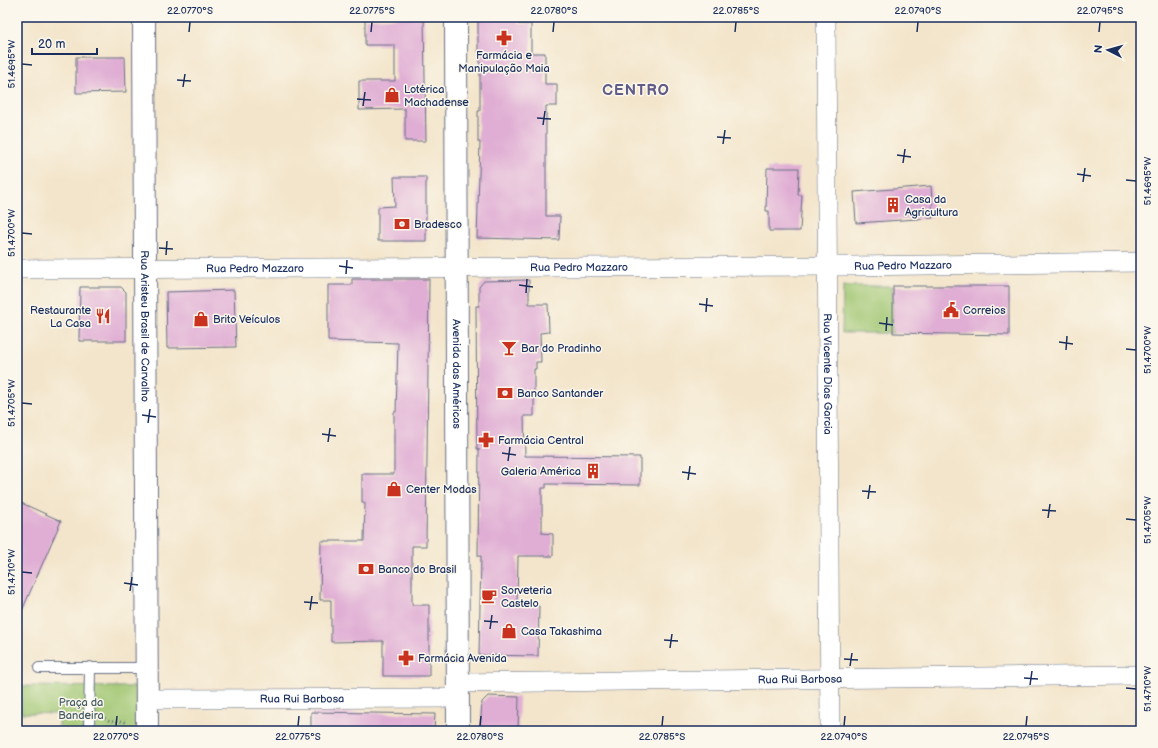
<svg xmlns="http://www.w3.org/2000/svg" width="1158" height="748" viewBox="0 0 1158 748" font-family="'Balsamiq Sans',sans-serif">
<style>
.green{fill:#a0c671;stroke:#5e7a68}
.building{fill:#e0aed4}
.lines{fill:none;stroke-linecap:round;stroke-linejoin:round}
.lane-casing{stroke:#676f84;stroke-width:12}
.street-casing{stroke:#676f84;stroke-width:20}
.secondary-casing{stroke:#676f84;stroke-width:24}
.path{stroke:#676f84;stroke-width:2.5;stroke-dasharray:1 3;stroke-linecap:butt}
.lane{stroke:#fff;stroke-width:10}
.street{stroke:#fff;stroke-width:19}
.secondary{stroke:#fff;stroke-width:22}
.ticks{fill:none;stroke:#1b2f5e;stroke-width:1.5}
.labels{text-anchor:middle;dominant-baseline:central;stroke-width:3;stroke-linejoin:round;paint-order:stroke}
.poi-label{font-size:11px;fill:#1b2f5e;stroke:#fbf7ec;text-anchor:start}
.street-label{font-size:11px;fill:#1b2f5e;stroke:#fbf7ec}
.park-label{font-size:11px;fill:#435c64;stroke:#fbf7ec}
.district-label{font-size:15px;font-weight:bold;letter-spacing:1px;fill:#605b87;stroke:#fbf7ec}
.neatline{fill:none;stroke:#1b2f5e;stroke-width:1.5}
.ticks-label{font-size:10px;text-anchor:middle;fill:#1b2f5e}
</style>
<rect width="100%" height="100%" fill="#fbf7ec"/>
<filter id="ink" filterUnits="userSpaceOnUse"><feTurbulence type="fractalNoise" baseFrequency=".025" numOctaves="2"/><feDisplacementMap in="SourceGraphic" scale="8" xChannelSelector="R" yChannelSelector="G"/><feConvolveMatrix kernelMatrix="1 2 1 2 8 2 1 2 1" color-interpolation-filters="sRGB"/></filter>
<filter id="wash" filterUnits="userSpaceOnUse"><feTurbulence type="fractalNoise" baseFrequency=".012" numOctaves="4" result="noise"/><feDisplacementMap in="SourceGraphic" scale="16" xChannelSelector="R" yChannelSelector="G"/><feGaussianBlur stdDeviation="0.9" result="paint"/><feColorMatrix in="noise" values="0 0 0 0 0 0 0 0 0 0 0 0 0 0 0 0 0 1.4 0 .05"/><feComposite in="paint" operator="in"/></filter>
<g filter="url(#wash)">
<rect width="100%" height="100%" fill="#f3e5cb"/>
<path class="green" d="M843,286H893V333H842Z
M21,686L138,687L137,731H59V714L21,713Z"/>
<g id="blocks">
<path class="building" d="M397,17H424L426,141H405V109L359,110V81H395V45H365V19L397,18Z
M478,17H518V24H531V53H545V84H557V106H546V216H560L559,240L477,238L480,142H478V111H480V52H478Z
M76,57H125L126,92L76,93Z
M767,168H799L798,195H802L800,231H769V211H766Z
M394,177H426V241H378V207L395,206Z
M931,186L933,218L856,223L854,192Z
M352,279H429L426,546H412V605H429V676H383V641L331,642V600H320L321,541H364L365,503H362V474H394V412H396L398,343L328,341V285H352Z
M529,280V304H548L549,332L540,333L541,362H536V369H534V416H524L525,456L640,457V485L546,484V488H542V533L553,534V556H518L517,606H539L538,656L479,655L481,556H478L479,449H477L476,306H479V287L484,281Z
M893,286H1009V335L893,333Z
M80,287H121L126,292V341H79Z
M234,290L236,347L167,348L166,292Z
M17,501L61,521L17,622Z
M488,696L519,697L518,731H480L482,702Z
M311,712L435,714L434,731H311Z"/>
</g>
</g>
<g filter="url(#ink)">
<use href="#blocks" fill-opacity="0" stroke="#676f84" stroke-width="1"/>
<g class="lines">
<defs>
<path id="lane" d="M39,668H146
M89,731L90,667"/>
<g id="street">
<path id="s1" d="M826,17L830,731"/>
<path id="s2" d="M17,269L852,266L1141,262"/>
<path id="s3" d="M458,683L1141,675"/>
<path id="s4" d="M146,699L458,698"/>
</g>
<g id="secondary">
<path id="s5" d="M144,17L147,731"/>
<path id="s6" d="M456,17L458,731"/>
</g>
</defs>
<use href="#lane" class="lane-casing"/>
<use href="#street" class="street-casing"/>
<use href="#secondary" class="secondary-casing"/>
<path class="path" d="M105,718L109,721L125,722"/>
<use href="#lane" class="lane"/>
<use href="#street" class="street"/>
<use href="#secondary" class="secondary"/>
</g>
</g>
<path class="ticks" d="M189,32L190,22M371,32L372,22M553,32L554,22M735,32L736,22M917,32L918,22M1099,32L1100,22M22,64L32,65M177,80L191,81M183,87L185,74M357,99L371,100M363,106L365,92M537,118L551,119M543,125L545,111M717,137L731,138M723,144L725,130M897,155L911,157M903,163L905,149M1077,174L1091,176M1126,180L1136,181M1083,182L1085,168M22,233L32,234M159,248L173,249M166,255L167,241M339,266L353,268M346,274L347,260M519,285L533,287M526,293L527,279M699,304L713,306M706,312L707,298M879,323L893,325M886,331L887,317M1059,342L1073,344M1126,349L1136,350M1066,350L1067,336M22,403L32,404M142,415L156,417M148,423L150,409M322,434L336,436M328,442L330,428M502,453L516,455M508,461L510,447M682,472L696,474M688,480L690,466M862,491L876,492M868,499L870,485M1042,510L1056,511M1048,518L1050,504M1126,519L1136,520M22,572L32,573M124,583L138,585M130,591L132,577M304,602L318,603M310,610L312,596M484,621L498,622M490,629L492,615M664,640L678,641M670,648L672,634M844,659L858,660M850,666L852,653M1024,678L1038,679M1030,685L1032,671M1126,688L1136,689M116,726L117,716M298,726L299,716M480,726L481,716M662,726L663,716M844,726L845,716M1026,726L1027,716"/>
<defs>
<symbol id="pharmacy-bare" viewBox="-9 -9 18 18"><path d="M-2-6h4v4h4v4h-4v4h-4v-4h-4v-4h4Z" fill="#c8321e" stroke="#fbf7ec" stroke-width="2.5" paint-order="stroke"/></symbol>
<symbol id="shop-bare" viewBox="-9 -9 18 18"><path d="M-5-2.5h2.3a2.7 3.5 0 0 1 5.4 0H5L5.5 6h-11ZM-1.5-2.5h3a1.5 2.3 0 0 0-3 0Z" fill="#c8321e" stroke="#fbf7ec" stroke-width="2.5" paint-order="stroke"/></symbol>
<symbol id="building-bare" viewBox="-9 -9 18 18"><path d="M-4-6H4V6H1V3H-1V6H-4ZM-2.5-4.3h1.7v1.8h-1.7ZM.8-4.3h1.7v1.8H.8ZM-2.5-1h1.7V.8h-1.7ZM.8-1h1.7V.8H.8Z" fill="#c8321e" stroke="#fbf7ec" stroke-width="2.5" paint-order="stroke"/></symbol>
<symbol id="bank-bare" viewBox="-9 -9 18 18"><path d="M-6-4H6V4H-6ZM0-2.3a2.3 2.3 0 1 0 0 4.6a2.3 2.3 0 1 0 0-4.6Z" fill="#c8321e" stroke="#fbf7ec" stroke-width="2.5" paint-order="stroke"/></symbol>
<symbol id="civic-bare" viewBox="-9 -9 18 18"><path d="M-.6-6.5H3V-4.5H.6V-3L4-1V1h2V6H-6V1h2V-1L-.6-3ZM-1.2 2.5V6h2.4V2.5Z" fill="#c8321e" stroke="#fbf7ec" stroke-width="2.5" paint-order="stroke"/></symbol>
<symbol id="restaurant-bare" viewBox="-9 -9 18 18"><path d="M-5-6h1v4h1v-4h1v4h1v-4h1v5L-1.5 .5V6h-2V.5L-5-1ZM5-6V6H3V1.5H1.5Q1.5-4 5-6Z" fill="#c8321e" stroke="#fbf7ec" stroke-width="2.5" paint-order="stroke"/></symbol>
<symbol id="bar-bare" viewBox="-9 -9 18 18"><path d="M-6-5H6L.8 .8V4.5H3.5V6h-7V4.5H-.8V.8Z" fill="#c8321e" stroke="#fbf7ec" stroke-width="2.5" paint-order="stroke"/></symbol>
<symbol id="cafe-bare" viewBox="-9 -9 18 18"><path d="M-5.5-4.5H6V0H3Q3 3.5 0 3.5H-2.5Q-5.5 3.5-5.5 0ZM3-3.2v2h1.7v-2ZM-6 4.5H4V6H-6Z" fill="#c8321e" stroke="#fbf7ec" stroke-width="2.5" paint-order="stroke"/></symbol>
</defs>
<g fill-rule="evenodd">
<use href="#pharmacy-bare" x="493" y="27" width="22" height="22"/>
<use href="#shop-bare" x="381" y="84" width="22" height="22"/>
<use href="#building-bare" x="882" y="194" width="22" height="22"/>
<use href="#bank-bare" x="391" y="213" width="22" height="22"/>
<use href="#civic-bare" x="940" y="299" width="22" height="22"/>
<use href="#restaurant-bare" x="92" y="305" width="22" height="22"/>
<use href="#shop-bare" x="190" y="308" width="22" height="22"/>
<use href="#bar-bare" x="498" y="337" width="22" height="22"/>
<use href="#bank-bare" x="494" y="382" width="22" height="22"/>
<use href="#pharmacy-bare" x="475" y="429" width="22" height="22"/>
<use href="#building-bare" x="582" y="460" width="22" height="22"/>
<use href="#shop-bare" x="383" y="478" width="22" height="22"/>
<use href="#bank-bare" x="355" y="558" width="22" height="22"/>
<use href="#cafe-bare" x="478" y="585" width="22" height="22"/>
<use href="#shop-bare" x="498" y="620" width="22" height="22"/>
<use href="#pharmacy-bare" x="395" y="647" width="22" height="22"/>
</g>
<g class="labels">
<g class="poi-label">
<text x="504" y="55" text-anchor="middle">Farmácia e<tspan x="504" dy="13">Manipulação Maia</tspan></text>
<text x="404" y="89">Lotérica<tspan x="404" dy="13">Machadense</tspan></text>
<text x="905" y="199">Casa da<tspan x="905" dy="13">Agricultura</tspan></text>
<text x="414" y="224">Bradesco</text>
<text x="91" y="310" text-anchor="end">Restaurante<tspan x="91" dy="13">La Casa</tspan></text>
<text x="963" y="310">Correios</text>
<text x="213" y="319">Brito Veículos</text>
<text x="521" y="348">Bar do Pradinho</text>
<text x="517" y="393">Banco Santander</text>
<text x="498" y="440">Farmácia Central</text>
<text x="581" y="471" text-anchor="end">Galeria América</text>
<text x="406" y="489">Center Modas</text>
<text x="378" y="569">Banco do Brasil</text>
<text x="501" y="590">Sorveteria<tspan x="501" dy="13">Castelo</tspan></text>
<text x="521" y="631">Casa Takashima</text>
<text x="418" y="658">Farmácia Avenida</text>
</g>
<g class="street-label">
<text stroke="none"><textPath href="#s2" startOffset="886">Rua Pedro Mazzaro</textPath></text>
<text stroke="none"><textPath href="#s2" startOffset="562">Rua Pedro Mazzaro</textPath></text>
<text stroke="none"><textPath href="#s2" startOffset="238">Rua Pedro Mazzaro</textPath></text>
<text stroke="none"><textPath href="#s5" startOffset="309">Rua Aristeu Brasil de Carvalho</textPath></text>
<text stroke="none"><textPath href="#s6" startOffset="357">Avenida das Américas</textPath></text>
<text stroke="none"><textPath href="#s1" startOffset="357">Rua Vicente Dias Garcia</textPath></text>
<text stroke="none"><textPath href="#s3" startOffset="342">Rua Rui Barbosa</textPath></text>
<text stroke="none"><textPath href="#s4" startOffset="156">Rua Rui Barbosa</textPath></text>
</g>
<g class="park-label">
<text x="81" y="702">Praça da<tspan x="81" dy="13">Bandeira</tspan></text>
</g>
<g class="district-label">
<text x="636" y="90">CENTRO</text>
</g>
</g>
<rect width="1158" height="748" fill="none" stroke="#fbf7ec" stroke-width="44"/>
<g transform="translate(1108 50) rotate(276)" stroke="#fbf7ec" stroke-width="3" paint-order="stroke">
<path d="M0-3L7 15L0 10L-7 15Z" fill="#1b2f5e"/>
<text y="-6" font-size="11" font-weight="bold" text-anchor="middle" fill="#1b2f5e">N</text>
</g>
<path d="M32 48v6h65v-6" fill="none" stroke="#1b2f5e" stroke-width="2"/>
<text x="38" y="48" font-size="12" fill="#1b2f5e" stroke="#fbf7ec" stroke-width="3" paint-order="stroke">20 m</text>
<rect x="22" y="22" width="1114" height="704" class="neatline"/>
<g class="ticks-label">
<text x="190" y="14">22.0770°S</text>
<text x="372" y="14">22.0775°S</text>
<text x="554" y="14">22.0780°S</text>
<text x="736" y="14">22.0785°S</text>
<text x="918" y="14">22.0790°S</text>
<text x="1100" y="14">22.0795°S</text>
<text transform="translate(11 64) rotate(-90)" y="4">51.4695°W</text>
<text transform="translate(1147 181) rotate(-90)" y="4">51.4695°W</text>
<text transform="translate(11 233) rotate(-90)" y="4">51.4700°W</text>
<text transform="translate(1147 350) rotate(-90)" y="4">51.4700°W</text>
<text transform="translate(11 403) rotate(-90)" y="4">51.4705°W</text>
<text transform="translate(1147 520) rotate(-90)" y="4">51.4705°W</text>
<text transform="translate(11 572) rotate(-90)" y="4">51.4710°W</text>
<text transform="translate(1147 689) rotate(-90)" y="4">51.4710°W</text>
<text x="116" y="740">22.0770°S</text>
<text x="298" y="740">22.0775°S</text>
<text x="480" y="740">22.0780°S</text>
<text x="662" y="740">22.0785°S</text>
<text x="844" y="740">22.0790°S</text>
<text x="1026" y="740">22.0795°S</text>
</g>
</svg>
